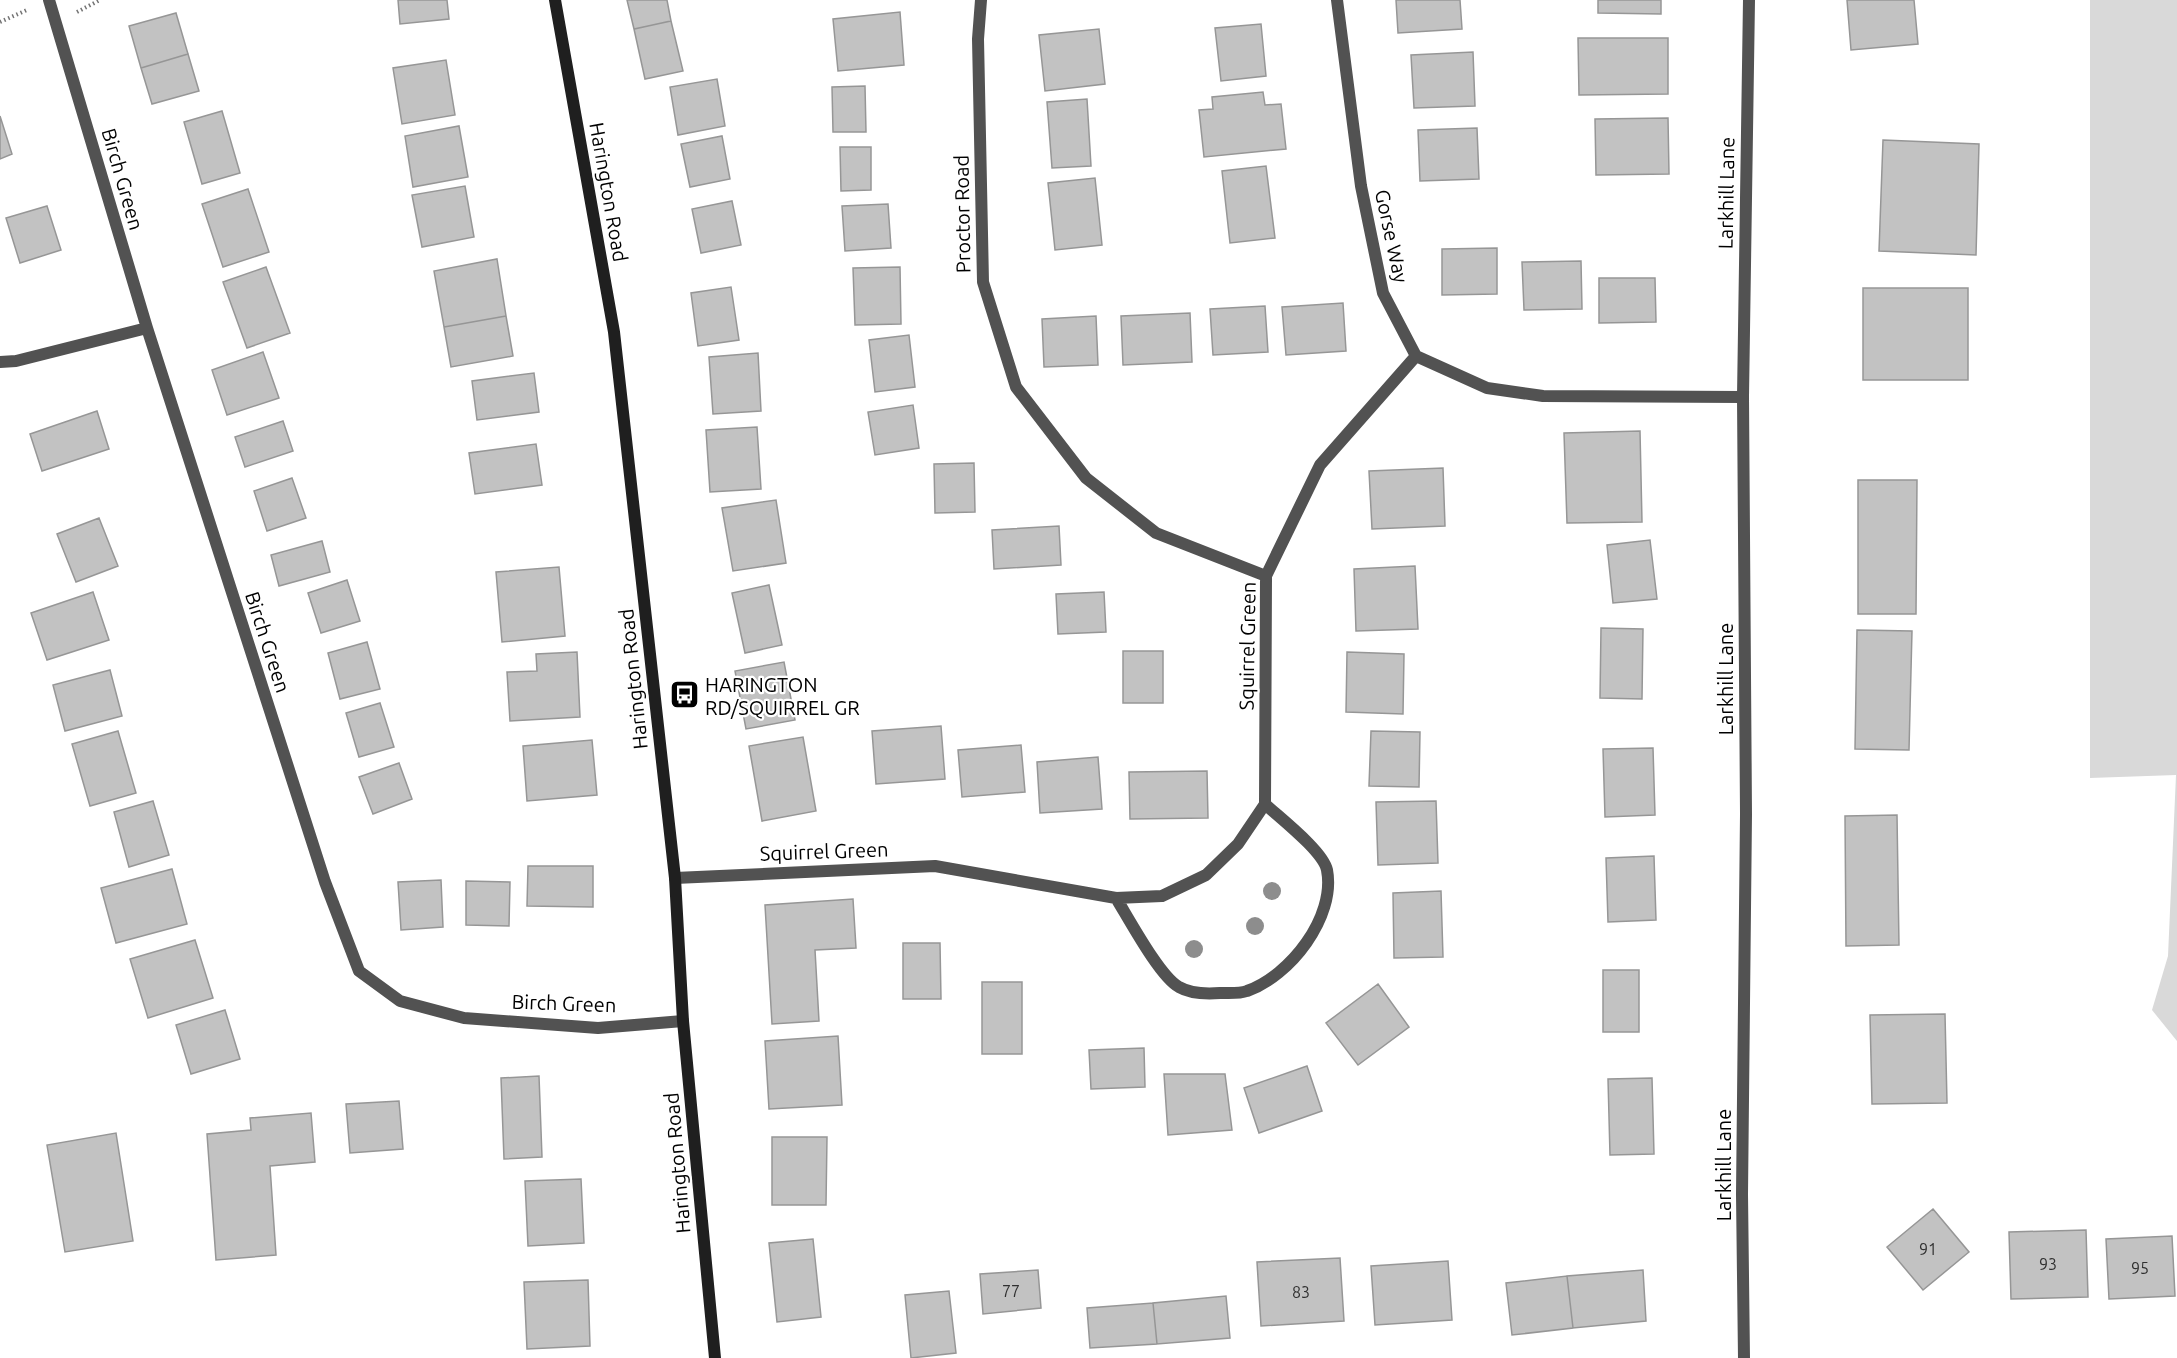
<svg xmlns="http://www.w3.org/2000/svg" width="2177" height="1358" viewBox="0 0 2177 1358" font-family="Ubuntu,sans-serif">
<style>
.green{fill:#d9d9d9}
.building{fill:#c2c2c2;stroke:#969696;stroke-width:1.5}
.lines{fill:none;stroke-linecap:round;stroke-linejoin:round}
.path{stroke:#747474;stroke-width:4;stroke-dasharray:1.5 3;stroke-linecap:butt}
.street{stroke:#525252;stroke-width:12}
.secondary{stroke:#1f1f1f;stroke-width:12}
.tree{fill:#8d8d8d}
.labels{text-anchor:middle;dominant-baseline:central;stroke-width:4.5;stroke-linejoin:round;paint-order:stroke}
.number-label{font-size:16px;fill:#303030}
.street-label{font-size:20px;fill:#000;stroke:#fff}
.poi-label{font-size:20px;fill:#000;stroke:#fff;text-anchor:start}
</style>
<rect width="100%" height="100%" fill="#fff"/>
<path class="green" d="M2090,0H2177V1041L2152,1010L2168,956L2176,775L2090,778Z"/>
<path class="building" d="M398,0H447L449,19L400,24Z
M627,0H667L671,21L634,29Z
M1396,0H1460L1462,29L1398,33Z
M1598,0H1661V14L1598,13Z
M1847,0H1914L1918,44L1851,50Z
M900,12L904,65L838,71L833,19Z
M176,13L188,54L141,68L129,26Z
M671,21L683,71L645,79L634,29Z
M1261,24L1266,76L1221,81L1215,28Z
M1099,29L1105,84L1045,91L1039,35Z
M1578,38H1668V94L1579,95Z
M1473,52L1475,106L1414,108L1411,55Z
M188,54L199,91L152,104L141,68Z
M446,60L455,115L402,124L393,68Z
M717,79L725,126L678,135L670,87Z
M865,86L866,132H833L832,87Z
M1263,92L1265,105L1281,104L1286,149L1204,157L1199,110L1213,109L1212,97Z
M1087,99L1091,166L1052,168L1047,102Z
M222,111L240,173L202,184L184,122Z
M0,116L12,154L0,159Z
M1668,118L1669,174L1596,175L1595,119Z
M459,126L468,177L413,187L405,136Z
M1477,128L1479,179L1420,181L1418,130Z
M722,136L730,179L690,187L681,144Z
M1883,140L1979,144L1976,255L1879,251Z
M840,147H871V190L841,191Z
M1266,166L1275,238L1230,243L1222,171Z
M1095,178L1102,245L1055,250L1048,183Z
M465,186L474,237L422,247L412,195Z
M248,189L269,252L223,267L202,204Z
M732,201L741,245L701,253L692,209Z
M888,204L891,248L845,251L842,206Z
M47,206L61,250L20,263L6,218Z
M1497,248V294L1442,295V249Z
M497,259L506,316L444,327L434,271Z
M1581,261L1582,309L1524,310L1522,262Z
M266,267L290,333L247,348L223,282Z
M900,267L901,324L855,325L853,268Z
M1599,278H1655L1656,322L1599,323Z
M731,287L739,340L698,346L691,293Z
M1863,288H1968V380H1863Z
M1343,303L1346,351L1286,355L1282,307Z
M1265,306L1268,352L1213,355L1210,309Z
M1190,313L1192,362L1123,365L1121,316Z
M506,316L513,356L451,367L444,327Z
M1096,316L1098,365L1044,367L1042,319Z
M909,335L915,387L875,392L869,340Z
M263,352L279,398L227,415L212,370Z
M758,353L761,411L713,414L709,357Z
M534,373L539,412L477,420L472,381Z
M913,405L919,448L875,455L868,412Z
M97,411L109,449L42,471L30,434Z
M283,421L293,451L245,467L235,437Z
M757,427L761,489L710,492L706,430Z
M1640,431L1642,522L1567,523L1564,433Z
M536,444L542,485L475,494L469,453Z
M974,463L975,512L935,513L934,464Z
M1443,468L1445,526L1372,529L1369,471Z
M292,478L306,518L267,531L254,491Z
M1858,480H1917L1916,614H1858Z
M776,500L786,563L733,571L722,508Z
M99,518L118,566L76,582L57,534Z
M1059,526L1061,565L994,569L992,530Z
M1650,540L1657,599L1613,603L1607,545Z
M322,541L330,572L279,586L271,555Z
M1415,566L1418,629L1356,631L1354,569Z
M559,567L565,636L502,642L496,572Z
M347,580L360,621L321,633L308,593Z
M769,585L782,645L745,653L732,593Z
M93,592L109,640L47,660L31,613Z
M1104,592L1106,632L1058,634L1056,594Z
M1601,628L1643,629L1642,699L1600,698Z
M1857,630L1912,631L1909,750L1855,749Z
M367,642L380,689L340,699L328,653Z
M1123,651H1163V703H1123Z
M577,652L580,717L510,721L507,672L537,671L536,654Z
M1347,652L1404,654L1403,714L1346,712Z
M784,662L795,720L746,729L735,671Z
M110,670L122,716L65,731L53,685Z
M380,703L394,747L359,757L346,713Z
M941,726L945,779L876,784L872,731Z
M118,731L136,793L90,806L72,744Z
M1371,731L1420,732L1419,787L1369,786Z
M803,737L816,811L762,821L749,746Z
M592,740L597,795L527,801L523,746Z
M1021,745L1025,792L962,797L958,750Z
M1653,748L1655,815L1605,817L1603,749Z
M1098,757L1102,809L1040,813L1037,762Z
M399,763L412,799L373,814L359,777Z
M1207,771L1208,818L1130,819L1129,772Z
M153,801L169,855L129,867L114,812Z
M1436,801L1438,863L1378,865L1376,802Z
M1897,815L1899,945L1846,946L1845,816Z
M1654,856L1656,920L1608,922L1606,858Z
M528,866H593V907L527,906Z
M172,869L187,924L116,943L101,888Z
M441,880L443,927L401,930L398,882Z
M466,881L510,882L509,926L466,925Z
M1441,891L1443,957L1394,958L1393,893Z
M853,899L856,948L815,950L819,1021L772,1024L765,905Z
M195,940L213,998L148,1018L130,959Z
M903,943H940L941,999H903Z
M1603,970H1639V1032H1603Z
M982,982H1022V1054H982Z
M1378,984L1409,1027L1358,1065L1326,1023Z
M225,1010L240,1059L191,1074L176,1025Z
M1945,1014L1947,1103L1872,1104L1870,1015Z
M838,1036L842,1105L769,1109L765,1041Z
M1144,1048L1145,1087L1091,1089L1089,1050Z
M1307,1066L1322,1111L1259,1133L1244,1088Z
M1164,1074H1225L1232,1130L1168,1135Z
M539,1076L542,1157L504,1159L501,1078Z
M1652,1078L1654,1154L1610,1155L1608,1079Z
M399,1101L403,1149L350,1153L346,1104Z
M311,1113L315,1162L270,1166L276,1255L216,1260L207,1134L251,1130L250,1118Z
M116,1133L133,1241L65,1252L47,1145Z
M772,1137H827L826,1205H772Z
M581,1179L584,1243L528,1246L525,1181Z
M1933,1209L1969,1252L1923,1290L1887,1247Z
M2086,1230L2088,1297L2011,1299L2009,1232Z
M2172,1236L2175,1296L2109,1299L2106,1239Z
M813,1239L821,1317L777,1322L769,1243Z
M1340,1258L1344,1321L1261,1326L1257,1262Z
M1448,1261L1452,1320L1375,1325L1371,1266Z
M1038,1270L1041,1308L983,1314L980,1274Z
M1643,1270L1646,1321L1573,1328L1567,1276Z
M1567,1276L1573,1328L1512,1335L1506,1283Z
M588,1280L590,1346L527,1349L524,1282Z
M949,1291L956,1353L911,1358L905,1295Z
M1226,1296L1230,1338L1157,1344L1153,1303Z
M1153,1303L1157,1344L1090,1348L1087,1308Z"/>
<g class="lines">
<path class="path" d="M77,12L100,0
M0,22L27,10"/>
<path class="street" d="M49,0L147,328L325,882L359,971L400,1001L464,1018L598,1028L683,1021
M981,0L978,39L983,282L1016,387L1086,478L1156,533L1266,576
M1337,0L1361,186L1383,293L1416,356L1487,388L1543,396L1743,397
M0,362L16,361L147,328
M675,878L935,866L1116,898L1162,896L1206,875L1238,844L1265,804L1266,576L1320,465L1416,356
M1116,898C1129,919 1160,977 1179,987C1191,994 1207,994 1220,993C1228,993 1239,994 1247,991C1290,976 1336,917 1327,870C1323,851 1280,818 1265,804
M1744,1358L1742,1194L1746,814L1743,397L1749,0"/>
<path class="secondary" d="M555,0L614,332L675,878L683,1021L715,1358"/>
</g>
<g class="tree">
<circle cx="1272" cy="891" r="9"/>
<circle cx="1255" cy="926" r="9"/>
<circle cx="1194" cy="949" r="9"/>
</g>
<defs>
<symbol id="bus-square" viewBox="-11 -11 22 22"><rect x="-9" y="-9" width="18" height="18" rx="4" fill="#000" stroke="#fff"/><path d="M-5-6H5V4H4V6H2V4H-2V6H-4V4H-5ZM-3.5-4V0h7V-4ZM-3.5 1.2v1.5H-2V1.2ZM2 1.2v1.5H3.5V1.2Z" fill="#fff"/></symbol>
</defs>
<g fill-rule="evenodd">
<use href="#bus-square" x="668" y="678" width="33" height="33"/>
</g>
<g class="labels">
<g class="number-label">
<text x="1928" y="1249">91</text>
<text x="2048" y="1264">93</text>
<text x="2140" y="1268">95</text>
<text x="1011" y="1291">77</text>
<text x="1301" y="1292">83</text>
</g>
<g class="street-label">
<text transform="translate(123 179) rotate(74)">Birch Green</text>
<text transform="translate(609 192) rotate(80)">Harington Road</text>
<text transform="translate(1726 193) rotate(-89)">Larkhill Lane</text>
<text transform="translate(962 214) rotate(-91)">Proctor Road</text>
<text transform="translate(1392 236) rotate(78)">Gorse Way</text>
<text transform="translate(268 642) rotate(72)">Birch Green</text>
<text transform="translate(1247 646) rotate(-89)">Squirrel Green</text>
<text transform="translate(633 679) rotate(-96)">Harington Road</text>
<text transform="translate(1725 679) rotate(-90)">Larkhill Lane</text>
<text transform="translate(824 851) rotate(-2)">Squirrel Green</text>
<text transform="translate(564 1003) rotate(2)">Birch Green</text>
<text transform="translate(677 1163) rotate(-95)">Harington Road</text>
<text transform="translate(1723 1165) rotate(-90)">Larkhill Lane</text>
</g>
<g class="poi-label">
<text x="705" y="684">HARINGTON<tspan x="705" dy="23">RD/SQUIRREL GR</tspan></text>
</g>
</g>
</svg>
